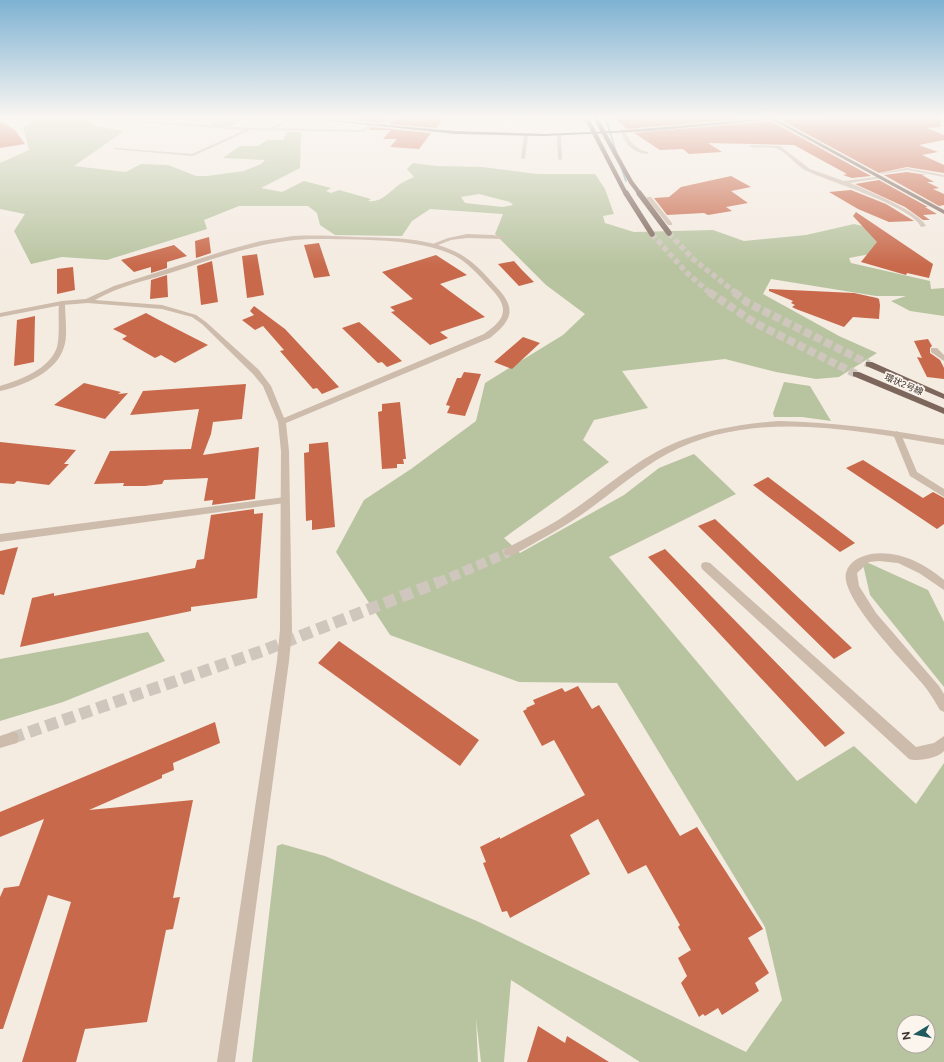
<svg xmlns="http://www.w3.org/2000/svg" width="944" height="1062" viewBox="0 0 944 1062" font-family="Figtree,'Noto Sans JP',sans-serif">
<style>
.green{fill:#b8c4a0;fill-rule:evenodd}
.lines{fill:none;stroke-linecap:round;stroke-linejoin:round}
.stream{fill:#7fb0b2;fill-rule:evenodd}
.building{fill:#c8694b}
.tertiary-tunnel-far1{stroke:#cfc6bd;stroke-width:10;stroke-dasharray:10 4.5;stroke-linecap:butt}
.tertiary-tunnel{stroke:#cfc6bd;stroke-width:12;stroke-dasharray:12 6;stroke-linecap:butt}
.primary-tunnel-far1{stroke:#cfc6bd;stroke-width:5.5;stroke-dasharray:5.5 3;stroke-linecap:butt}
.primary-tunnel{stroke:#cfc6bd;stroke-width:8;stroke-dasharray:8 3.5;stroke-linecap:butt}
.minor{fill:#cdbbac;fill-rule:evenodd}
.tertiary{fill:#cdbbac;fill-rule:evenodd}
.primary{fill:#7d675c;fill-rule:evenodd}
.trunk{fill:#6c584f;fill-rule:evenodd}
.primary-bridge-far1{stroke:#7d675c;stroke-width:4.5}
.primary-bridge{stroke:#7d675c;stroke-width:5.5}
.labels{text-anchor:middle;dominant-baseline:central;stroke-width:3.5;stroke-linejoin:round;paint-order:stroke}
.far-street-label{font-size:9px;fill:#3b302b;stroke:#fbf5ee}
</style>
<rect width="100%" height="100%" fill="#f4ebe1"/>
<path class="green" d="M22,117H86L94,126L124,131L74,166L126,172L141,164L168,165L196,176H207L244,171L261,164L265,160L223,158L240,146H258L267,140H283L287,132H301L300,168L261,188L282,192L304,181L331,188L326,191L331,193L339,190L371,199L368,201C382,203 390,191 400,184C404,181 410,179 414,177L407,169L413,163L437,166L482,167L537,174H595L605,189L614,214L603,216L605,223L634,232L713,230L744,241L806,235L854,224L867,227L886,251L849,258L851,263L930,281L931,289L944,288V316L910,311L891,301L906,296H876L771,279L763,294L839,336L877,353L839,377L816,379L776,372L725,359L622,371L648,408L594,420L583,440L609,462L504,538L520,553L624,495L659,468L694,454L736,494L609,557L797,781L854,746L916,804L944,763V1062H640L511,980L504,1062H481L476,1019L478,1062H252L277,846L282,844L325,856L479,922L746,1052L782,1000L765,927L617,683L519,682L390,635L336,552L364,500L411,469L476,421L485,383L563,335L585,314L546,285L495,234L503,214L430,209L412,221L402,236L335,235L320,225L317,213L308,206H239L204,220L207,229L107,260L62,257L31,264L14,231L25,214L0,209V163L29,150L23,127L35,121ZM479,194L510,202L513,205L503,207L465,203L461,197ZM904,1022H928V1046H904Z
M222,117H247L231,126H207Z
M784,382L810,386L831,421L802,417H774L773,413Z
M862,560L928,590L944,622V687L870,595Z
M148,632L165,661L63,702L0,721V659Z"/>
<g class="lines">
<path class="stream" d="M604,117H606L619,158L617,157Z
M621,165L622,166L627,182L625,181L620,166Z"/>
</g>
<path class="building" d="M358,117H390L381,123L358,121Z
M397,117H444L436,128L389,124Z
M613,117H763L627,129Z
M851,117H940L941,127L927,128L944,135V140L919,145L938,152L922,155L944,165V173L907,167L879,173L781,120Z
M0,121L15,130L25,144L0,148Z
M771,121L871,176L852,178L843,175L847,174L794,145L708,143L722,152L689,154L683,149L660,150L634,133Z
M372,127L431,133L419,149L390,147L397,139H383L391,130H368Z
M907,172L926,175H922L934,182H927L939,188L933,189L944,194V205L939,206L884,175Z
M731,176L751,187L731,191L748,203L726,207L732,211L708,215L704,213L667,215L654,198L669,197L681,187Z
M879,180L928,207H925L937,214L923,215L930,220H923L905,207L855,184Z
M851,190L886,204L914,221L889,222L858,209L829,192Z
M856,212L933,264L929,278L907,273L906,275L861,262L877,242L853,216Z
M209,237L211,253L196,258L195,241Z
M319,243L330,276L314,278L304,245Z
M174,245L187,256L167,262V268L151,273V267L134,272L121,260Z
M257,254L264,295L247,298L242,256Z
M436,255L467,275L440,284L485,317L440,332L448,338L430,345L391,312L395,311L390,307L413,299L382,272Z
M212,261L218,302L201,305L197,266Z
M514,261L521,269L534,282L519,286L498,264Z
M73,267L75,290L57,294V269Z
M167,275L168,297L150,299L151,280Z
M769,289L854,293L877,298L879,299L880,305L879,319L853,317L844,327L796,309L792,307L795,305L791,303L793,301L769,291Z
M254,306L285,329L339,387L322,394L317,388L313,389L280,351L284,350L263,326L255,330L242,320L254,315L250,311Z
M146,313L157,319L208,345L175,363L161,355L155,358L122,339L127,336L113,329Z
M35,316L34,362L14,366L17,320Z
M359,322L365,327L402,361L387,367L382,362L378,363L342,328Z
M523,337L540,343L512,369L494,362Z
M928,339L932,346L930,348V353L940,360L944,368V379L927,377L917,357L922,358L914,341Z
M464,372L481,374L465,416L447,413L450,406L446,405L457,378H461Z
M84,383L121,392L118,394L128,393L105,419L54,405Z
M246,384L242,419L213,422L211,434L203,455L259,447L255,499L212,505L213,500L204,501L208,478L164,480L162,484L145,486H123L124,483L94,484L110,451L191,449L199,409L130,415L143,391Z
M400,402L406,459H403L404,464H397V468L382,469L378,412L382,411V404Z
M0,442L76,450L64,464H69L49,485L17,481L14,484L0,483Z
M328,442L335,527L312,530V520L306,521L304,453L309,452V444Z
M863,460L923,498L933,492L944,498V524L937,529L846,468Z
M768,477L855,543L840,552L753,485Z
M254,509V514L263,513L257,598L191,607V611L20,647L32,598L54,593V596L195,568L197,560L204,559L211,515Z
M715,519L852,648L834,659L698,526Z
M18,547L4,595L0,594V551Z
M665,549L845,733L825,747L648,557Z
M339,641L479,740L460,766L318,663Z
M578,686L592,709L599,705L680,836L697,827L763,929L748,938L769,973L755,983L759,991L722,1015L718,1008L705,1016L703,1014L699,1017L681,983L687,976L678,958L691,950L678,927L680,925L646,865L628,874L598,819L570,835L590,874L510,918L507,911L502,912L483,863L486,862L480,847L500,837V839L585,795L554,740L542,746L523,711L527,709L526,708L535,704L533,700L562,688L565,692Z
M215,722L220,743L173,763L174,770L162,775V778L89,810L193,800L173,898L180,897L173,929L166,930L147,1022L85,1029L76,1062H22L71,902L48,895L3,1029H0V897L4,888L19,886L44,819L0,837V812Z
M538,1026L565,1043L567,1036L609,1062H527Z"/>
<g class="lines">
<path class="tertiary-tunnel-far1" d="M437,583L509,552"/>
<path class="tertiary-tunnel" d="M12,738L262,651L439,582"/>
<path class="primary-tunnel-far1" d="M669,233L693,259L736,293
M652,234L687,273L710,293"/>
<path class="primary-tunnel" d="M709,292L755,323L856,374
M734,292L748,303L869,364"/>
<path class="minor" d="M126,117H131L125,120L250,128H271L290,117H294L276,128L363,130L370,123L373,124L364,132L250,130L193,156L113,149L115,148L192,154L245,130L117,121Z
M519,117H534L586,122L584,123Z
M621,129H623C630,141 634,149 648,152V154C634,154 622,142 621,129Z
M559,133L561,134L562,159L560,160L558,159L557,134Z
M526,134L528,135L525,158L523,159L521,158L524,135Z
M749,145L780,146L810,169L844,181L883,176L881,178L850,183C864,189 922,213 926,226L921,227C912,206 830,182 807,171C797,167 785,150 775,148C768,147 759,148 751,147Z
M907,168L944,175V177L907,170L882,174L880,173Z
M647,197H651L672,223V225H668L647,199Z
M467,234L493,235L505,237L502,239L467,238L451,240L433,247L430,245L448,238Z
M62,301L65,303C65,315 68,336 64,347C57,372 23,386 0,391V386C20,380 50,369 57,347C60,336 58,315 59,303Z
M931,348H937L944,355V361L931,352Z
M897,431L901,434L917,472L944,489V497L910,476L893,434Z
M285,497L290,500L285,503L0,542V534Z
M871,554C898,550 924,563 944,580V590L919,573L898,563L879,561L869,562L857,573L859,586L876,613L939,686L944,694V712L940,710C934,700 929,691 921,682C905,663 840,598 846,573C849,561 861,556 871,554Z
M706,562L710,563L916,747L934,743L944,736V751C938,758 918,762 909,759L702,569L701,566L702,563Z"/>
<path class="tertiary" d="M392,117H396L384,126H382V124Z
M293,236C314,235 335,236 357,237C391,238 429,237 460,254C476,263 488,278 500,291C518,312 508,323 490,338L286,423L289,451L292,630L289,661L235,1062H217L277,661L280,630L281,451L278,422L263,386L253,374L202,324L192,317L162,309L88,303L62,305L0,317V313L62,301L86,299L114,286L227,250L261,241ZM312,239C353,240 422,237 457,257C472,266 483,280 495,293C511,312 501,322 484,334L284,418L271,386L259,370L206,322L196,315L162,305L95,300C119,286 145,281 170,273C217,258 263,240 312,239Z
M778,421C834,422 889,430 944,439V445C854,430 752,408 667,454C636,471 610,495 581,515C559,530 536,542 513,555H505L504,552L505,549C530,536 554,524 576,508C609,485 640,457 677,442C710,429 743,424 778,421Z
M12,732L17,733L19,738L17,743L0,748V736Z"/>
<path class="primary" d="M767,117H772L944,210V214Z
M866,362H872L944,394V399L866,366Z
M853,372H859L944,408V414L853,376Z"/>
<path class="trunk" d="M295,117L455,131L544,134L616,131L782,117H798L652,131L544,136L455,134Z"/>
<path class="primary-bridge-far1" d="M586,117L626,194
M595,117L631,182L640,194"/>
<path class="primary-bridge" d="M626,193L652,234
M639,193L669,233"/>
</g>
<linearGradient id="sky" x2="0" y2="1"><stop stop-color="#7eb2d2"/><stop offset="0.44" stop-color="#faf6f2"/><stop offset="1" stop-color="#faf6f2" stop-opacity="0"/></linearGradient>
<rect width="944" height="266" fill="url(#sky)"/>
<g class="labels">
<g class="far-street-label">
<text transform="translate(904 384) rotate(23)">環状2号線</text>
</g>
</g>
<g transform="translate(916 1034) rotate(260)"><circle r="19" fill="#fbf5ee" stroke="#aea6a0"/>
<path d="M0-3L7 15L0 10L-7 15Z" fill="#1f5a5e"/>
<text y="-6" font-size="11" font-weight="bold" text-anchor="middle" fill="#3b302b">N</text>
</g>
</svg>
